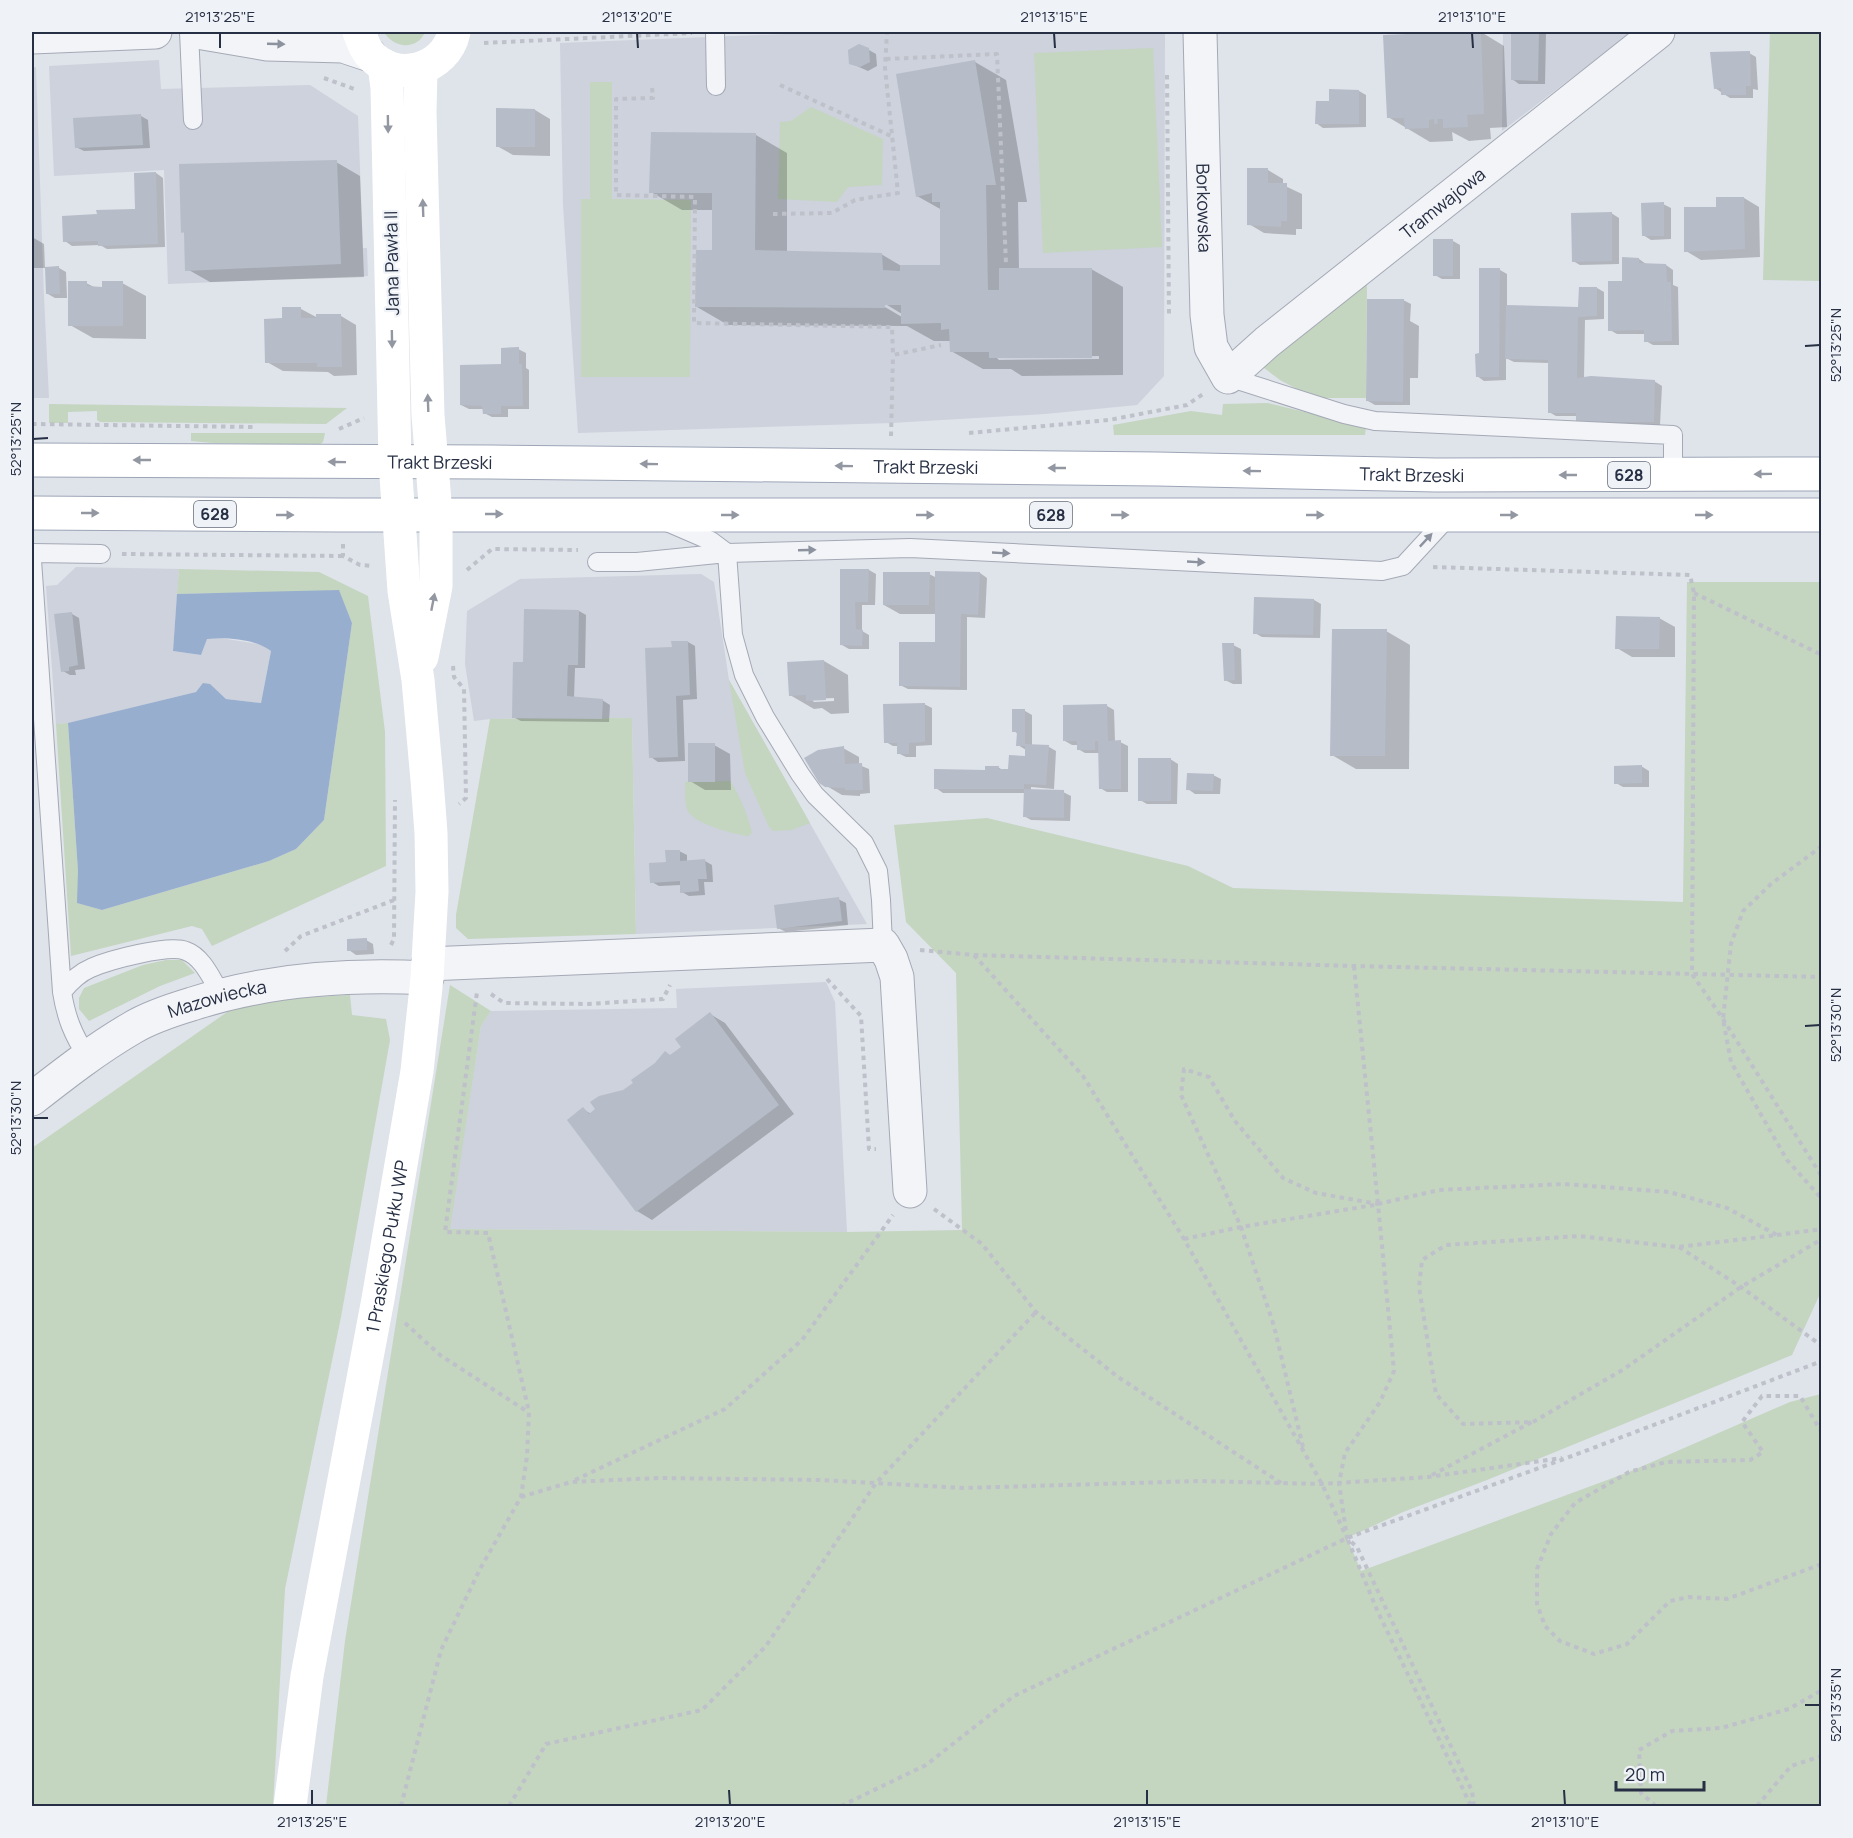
<svg xmlns="http://www.w3.org/2000/svg" width="1853" height="1838" viewBox="0 0 1853 1838" font-family="Manrope,sans-serif">
<style>
.built{fill:#cdd2dc}
.green{fill:#c4d5c0}
.water{fill:#97aece}
.shadow{fill:#0003;fill-rule:evenodd}
.building{fill:#b6bcc8}
.lines{fill:none;stroke-linecap:round;stroke-linejoin:round}
.lane-casing{stroke:#a4a9b5;stroke-width:20}
.street-casing{stroke:#a4a9b5;stroke-width:35}
.primary-casing{stroke:#9da6b7;stroke-width:35}
.path{stroke:#bec1c9;stroke-width:4;stroke-dasharray:4.5 4.5;stroke-linecap:butt}
.lane{stroke:#f3f4f8;stroke-width:18}
.street{stroke:#f3f4f8;stroke-width:33}
.secondary{stroke:#fff;stroke-width:33}
.primary{stroke:#fff;stroke-width:33}
.oneway{fill:#8c929e}
.oneway2{fill:#9297a1}
.ticks{fill:none;stroke:#262f43;stroke-width:2}
.labels{text-anchor:middle;dominant-baseline:central;stroke-width:4.5;stroke-linejoin:round;paint-order:stroke}
.shield{fill:#eff2f7;stroke:#626a79;stroke-width:1.5}
.shield-label{font-size:16px;font-weight:bold;fill:#262f43}
.street-label{font-size:18px;fill:#262f43;stroke:#eff2f7}
.neatline{fill:none;stroke:#262f43;stroke-width:2}
.ticks-label{font-size:15px;text-anchor:middle;fill:#262f43}
</style>
<rect width="100%" height="100%" fill="#dfe3ea"/>
<path class="built" d="M834,32H1165L1164,376L1137,405L1045,414L891,423L578,433L563,205L560,43Z
M1503,32H1632L1502,131Z
M159,60L161,89L310,85L358,116L363,248H367L368,276L168,284L164,170L54,176L49,66Z
M36,67L44,297L49,398H32V68Z
M76,567L179,569L173,651L201,655L207,638H221L263,645L271,651L261,703L226,699L216,690L204,683L196,692L69,723L56,724L46,586L57,585Z
M701,574L714,582L729,680L867,924L636,934L632,718L490,719L474,721L465,664L467,611L520,579Z
M826,982L835,1002L847,1232L449,1229L481,1026L491,1011L677,1008L676,989Z"/>
<path class="green" d="M384,32H425C417,51 393,48 384,32Z
M1770,32H1821V281L1763,280Z
M1153,48L1162,247L1043,253L1034,53Z
M590,82H612V199L691,200L690,377H581V199H590Z
M811,107L883,139L882,185L848,187L837,202L778,199L780,122L791,121Z
M1367,282L1366,398H1314L1280,380L1259,364Z
M1268,403L1366,427L1365,435H1114L1113,425L1191,411L1222,415L1223,404Z
M49,404L347,408L326,424L100,422L97,420V411L68,412V423H49Z
M191,433H325L323,442L319,445L213,443L191,441Z
M179,569L319,572L368,596L385,732L386,866L212,946L202,929L192,926L71,956L56,724L68,723L78,871V903L102,910L269,861L296,849L324,820L352,623L339,591L177,594Z
M1687,582H1821V1296H1819L1792,1355L1487,1480L1403,1512L1347,1538L1361,1571L1629,1472L1790,1402L1821,1394V1806H326L345,1641L450,985L491,1011L481,1026L450,1229L847,1232L962,1230L956,973L906,922L894,825L987,818L1188,866L1233,888L1683,902Z
M729,680L810,823L792,830L773,831L769,827L745,773Z
M632,718L636,934L468,939L456,928V915L490,719Z
M730,781C741,797 747,814 752,832L749,836C736,835 700,825 691,815C683,808 686,792 685,782Z
M166,960H182L195,973L160,986L89,1021L79,1009V998L84,988L143,965Z
M350,995L352,1015L386,1019L390,1040L341,1317L285,1589L273,1806H32V1148L243,1001Z"/>
<path class="water" d="M339,590L352,623L324,820L296,849L269,861L102,910L77,903L78,871L68,723L196,692L203,683L210,684L226,699L261,703L271,651C255,639 226,637 207,639L201,655L173,651L177,594Z"/>
<path class="shadow" d="M1481,32L1504,46L1507,127L1490,128L1491,139L1469,141L1452,132L1453,141L1430,142L1388,117L1385,36Z
M1513,32H1546L1545,84H1519L1512,79Z
M869,50L876,54L877,66L868,71L850,63Z
M1749,53L1756,57L1758,90L1753,89V98H1730L1715,88Z
M975,62L1006,80L1027,202H1018L1019,269H1091L1123,287V375L1022,376L1011,369H983L951,351V341H934L907,326L728,325L697,307L714,251V210H682L651,192L756,135L787,153V252L881,254L903,267L941,266L942,210L917,196ZM879,300L902,314V317L878,303ZM1099,356V359L999,360L996,357Z
M1359,91L1366,95V127L1323,128L1316,123Z
M535,110L550,119V156L513,155L497,146Z
M141,116L148,120L150,148L84,151L76,147L75,119Z
M336,162L360,176L364,277L210,282L187,269L185,233L183,232Z
M1268,170L1283,179V185L1302,194V229H1296V235L1264,233L1249,224Z
M156,173L163,178L165,247L107,249L100,245L72,246L65,241L99,215L136,210Z
M1744,198L1759,207L1760,257L1701,260L1686,251Z
M1663,204L1671,208V239L1651,240L1643,235Z
M1611,213L1619,218V264L1580,265L1573,261Z
M32,237L44,244L45,268H32Z
M1453,241L1460,245V279H1442L1435,275Z
M1639,259L1646,264L1666,265L1673,270V285L1678,287L1679,345H1653L1646,341V334H1617L1610,330L1624,282Z
M59,268L66,272L67,298H55L48,294Z
M1500,270L1507,274V307L1580,308V288H1597L1604,292V319L1585,320L1584,378L1654,381L1662,386L1660,425H1585L1578,416H1556L1549,412V363L1514,362L1506,358V380L1484,381L1477,376Z
M86,283L96,288H104L122,283L146,296V339L93,338L70,325Z
M1403,300L1411,304L1410,321L1419,326L1418,378H1410V405H1375L1368,401Z
M301,309L318,318L341,316L356,325L357,375L334,376L328,372L283,371L267,362L284,320Z
M518,349L526,353V368L529,370V409H508V417H492L484,413V409H469L461,405Z
M842,570H869L876,574L875,605H862V631L869,635V649H849L842,645Z
M980,573L987,578L985,618L967,617V690L908,689L900,685L937,644V614H900L884,605L929,574L937,578Z
M1314,600L1321,604L1320,638L1262,637L1255,633Z
M579,611L586,615L585,668H575L574,698L602,700L610,705L609,722L521,721L513,717Z
M72,614L79,618L85,669L75,670L76,675H70L63,671Z
M1659,618L1675,627V657H1632L1617,648Z
M1386,631L1410,645L1409,769H1356L1332,755Z
M688,642L695,646L697,699L683,700L685,761L658,762L651,757L673,649Z
M1233,645L1241,649L1242,684H1233L1225,680Z
M824,661L848,675L849,713L831,714L822,708L814,709L790,695ZM834,698V701L814,702L811,699Z
M924,704L932,708V745L916,746V757H906L898,753V746H893L886,742Z
M1107,706L1114,710L1115,742H1120L1128,746V792H1107L1100,788V753H1085L1078,749V745H1072L1065,741L1064,707Z
M1025,711L1032,715V746L1049,747L1056,751L1054,789L1031,787V791L1063,792L1071,796L1070,821L1031,820L1024,816L1025,793H943L936,788L998,767L1004,771H1010L1026,757V750L1018,745V734L1014,731Z
M714,745L730,754L731,790H705L690,781Z
M843,748L859,757V765L869,769L870,793L860,794V796L842,795L820,782Z
M1170,759L1178,764L1177,804H1147L1140,800Z
M1641,766L1649,771V787H1623L1616,783Z
M1213,775L1221,779L1220,794H1195L1188,789Z
M679,851L687,855V862L705,861L712,865L713,882H704L705,895L689,896L682,892L681,885L659,886L652,882Z
M838,899L846,903L848,925L786,932L778,928Z
M366,940L373,944L374,954L356,955L349,950Z
M710,1014L725,1023L794,1114L652,1220L637,1211L583,1109L591,1114L623,1092L683,1047Z"/>
<path class="building" d="M1454,32H1481L1484,114L1467,115L1468,127L1443,128V119H1437L1438,124H1434V119L1429,120V128L1405,129L1404,118H1387L1383,35Z
M1511,32H1539L1538,81L1511,80Z
M859,44L869,48L870,62L860,67L849,64L848,50Z
M1750,51L1751,86H1746V95H1721V88L1714,89L1710,52Z
M975,60L996,185H986L988,290H999V268H1092V358H989V352H950L949,329L941,330V323L901,324V305H885V308L695,307L696,250H712V193H649L651,132L756,133L755,250L882,253L883,270L900,271V265H940V202H932V193L916,197L896,74Z
M1329,89L1359,90V124H1315L1316,101H1329Z
M496,108L535,109V147H496Z
M141,114L143,145L75,148L73,118Z
M337,160L341,264L185,271L184,232L181,233L179,164Z
M1247,168H1268V183H1287V221H1281V227L1247,225Z
M156,172L158,244L98,246V241L63,242L62,216L97,214L96,210L135,209L134,173Z
M1716,197H1744L1745,249L1684,252V207H1716Z
M1664,202V236H1642L1641,203Z
M1612,212V261L1572,262L1571,213Z
M1433,239H1453V276H1433Z
M1622,257L1639,258V263L1666,264L1667,282H1671L1672,341L1644,342V330L1608,331V281H1622Z
M59,266L60,294H46L45,267Z
M1479,268H1500L1499,377H1476L1475,354L1479,353Z
M68,281H87V286L102,287V281H123V326H68Z
M1579,287H1597V316L1578,317L1577,378L1591,376L1655,380L1654,422H1576V413H1548V360L1505,359L1506,305L1578,307Z
M1367,299H1404L1403,402L1366,401Z
M282,307H301V318H316V314H341L342,367H317V363H265L264,319L282,318Z
M519,347V364H522L523,406H501V414H483L482,406L460,405V365L501,364V348Z
M840,569H869L868,602H855L856,629L863,630L862,646L840,645Z
M935,571L980,572L978,615L961,614L960,687L899,686V642H935Z
M883,572H930L929,605H883Z
M1254,597L1314,599L1313,635L1253,634Z
M524,609L579,610L578,665H568L567,696L603,699L602,719L512,718L513,662H523Z
M72,612L78,665L69,667V671L61,672L54,614Z
M1616,616L1660,617L1659,649H1615Z
M1332,629H1387L1385,756H1330Z
M671,641H688L690,695L676,696L678,757L649,758L645,648L672,647Z
M1222,643H1234L1235,680L1224,681Z
M824,660L826,700L806,701V695L789,696L787,662Z
M925,703V742L909,743V754H897V743H884L883,704Z
M1107,704L1108,741L1121,740V789H1099L1098,741H1095V750H1077V741H1063V705Z
M1012,709H1025V746H1016L1017,732H1012Z
M688,743H715V782H688Z
M1025,744L1049,745L1046,785L1024,784V789H934V769L985,770V766H999L998,769H1008L1009,755L1025,756Z
M844,746L845,764L862,763L863,790H845V788L825,787L819,783L804,758L818,750Z
M1138,758H1171V801H1138Z
M1642,765V783L1614,784V766Z
M1187,773L1214,774L1213,791L1186,790Z
M1024,789L1064,790V818L1023,817Z
M665,850H680V861L705,859L707,879H698L699,891L680,893V881L650,883L649,863L666,862Z
M839,897L842,921L777,929L774,905Z
M367,938V950L347,951V939Z
M710,1012L779,1105L636,1212L567,1120L583,1107L589,1114L595,1109L590,1102L599,1096L623,1090L633,1083L631,1080L655,1063L665,1051L670,1055L681,1047L675,1039Z"/>
<g class="lines">
<defs>
<path id="lane" d="M189,32L193,120
M715,32L716,86
M1228,377L1344,414L1375,421L1673,435V475
M667,522L711,541L727,553L733,635L744,675L765,717L800,774L815,795L864,843L878,871L881,900L883,945
M32,553L101,554
M32,560L62,992C66,1017 73,1035 87,1056
M597,562H637L727,553L910,548L1382,571L1403,566L1450,515
M62,992C70,982 79,973 91,968C109,960 169,944 186,951C203,957 212,980 221,994"/>
<g id="street">
<path d="M197,32L267,44L343,46L370,55"/>
<path id="s1" d="M1200,32L1207,315L1211,347L1228,377L1267,342L1658,32"/>
<path d="M32,37L155,32"/>
<path d="M428,964L883,945L891,959L897,977L910,1191"/>
<path id="s2" d="M32,1099C64,1074 96,1049 132,1028C150,1017 172,1010 192,1004C268,979 348,974 427,978"/>
</g>
<g id="primary">
<path id="s4" d="M32,460L490,462L1157,469L1436,475L1822,474"/>
<path d="M32,513L342,515H1822"/>
</g>
</defs>
<use href="#lane" class="lane-casing"/>
<use href="#street" class="street-casing"/>
<use href="#primary" class="primary-casing"/>
<path class="path" d="M484,43L692,33
M886,59L997,54L1006,264
M1167,75L1169,316
M324,78L357,90
M780,85L891,136
M652,88L653,98L616,99V195L695,197L694,323L892,327L893,355L941,345
M773,214L832,213L855,200L898,193L885,68L887,32
M32,424L254,427
M339,429L364,418
M969,433L1109,420L1187,405L1203,394
M891,436L893,355
M343,544V556L360,565L373,566
M122,554L343,556
M1433,567L1690,575L1694,593L1692,974L1723,1019L1822,1177
M467,570L492,549L578,550
M1694,593L1822,655
M453,666L454,677L464,689L466,798L459,804
M1822,846L1771,884L1743,911L1731,944L1723,1019L1731,1062L1787,1160L1822,1199
M391,945L394,939L395,800
M920,950L974,955L1354,966L1822,977
M285,951L301,936L394,900
M974,955L1083,1076L1184,1239L1322,1484L1345,1534
M1354,966L1378,1204
M827,979L861,1016L869,1149H876
M491,994L504,1003L589,1004L663,999L670,985
M934,1209L982,1244L1036,1312L1118,1377L1281,1483
M1777,1235L1822,1229
M1184,1239L1241,1227L1374,1205
M1679,1247L1741,1287L1822,1346
M405,1323L440,1355L528,1412
M1822,1433L1800,1396H1762L1742,1422L1763,1452L1750,1460L1666,1462L1629,1472L1575,1503L1551,1534L1537,1569V1604L1545,1626L1560,1641L1594,1654L1627,1644L1670,1601L1689,1597L1727,1599L1822,1564
M1303,1447L1274,1326L1241,1227L1181,1095L1184,1069L1209,1077L1235,1121L1283,1178L1316,1193L1378,1204
M1432,1475L1532,1422
M575,1480L725,1409L802,1340L893,1215
M521,1497L571,1482L659,1478L820,1480L964,1488L1200,1481L1322,1484L1428,1477L1562,1458
M1348,1540L1377,1610L1471,1806
M401,1806L441,1650L480,1569L521,1497L527,1456L529,1412L488,1233L445,1232L477,992
M509,1806L546,1744L702,1710L766,1646L876,1483L1036,1312
M841,1806L926,1765L1014,1696L1347,1538L1572,1456L1822,1361
M1474,1806L1472,1791L1357,1547L1347,1538L1339,1483L1345,1453L1380,1402L1394,1371L1378,1204L1439,1190L1564,1184L1669,1192L1727,1208L1777,1235L1678,1247L1579,1236L1446,1245L1422,1260L1419,1287L1436,1394L1463,1424L1533,1422L1624,1369L1741,1287L1822,1239
M1656,1806L1641,1793L1639,1750L1672,1731L1721,1728L1789,1709L1822,1690
M1757,1806L1791,1766L1822,1756"/>
<use href="#lane" class="lane"/>
<use href="#street" class="street"/>
<g class="secondary">
<path d="M359,32C362,39 364,47 369,53C395,85 446,70 454,32"/>
<path d="M421,69L420,112L428,415L436,515V586L422,657"/>
<path id="s3" d="M290,1806L307,1676L378,1299L417,1071L427,978L432,892L431,833L427,780L418,680L404,591L395,462L387,88L384,65"/>
</g>
<use href="#primary" class="primary"/>
</g>
<defs><path id="oneway-solid" d="M-6-.8H1V-3.2L6.5 0L1 3.2V.8H-6Z" transform="scale(1.5)"/></defs>
<g class="oneway">
<use href="#oneway-solid" transform="translate(276 44) rotate(2)"/>
<use href="#oneway-solid" transform="translate(1426 540) rotate(-47)"/>
<use href="#oneway-solid" transform="translate(807 550) rotate(-2)"/>
<use href="#oneway-solid" transform="translate(1001 553) rotate(3)"/>
<use href="#oneway-solid" transform="translate(1196 562) rotate(3)"/>
</g>
<g class="oneway2">
<use href="#oneway-solid" transform="translate(388 124) rotate(89)"/>
<use href="#oneway-solid" transform="translate(423 208) rotate(-92)"/>
<use href="#oneway-solid" transform="translate(392 339) rotate(89)"/>
<use href="#oneway-solid" transform="translate(428 403) rotate(-92)"/>
<use href="#oneway-solid" transform="translate(142 460) rotate(-180)"/>
<use href="#oneway-solid" transform="translate(337 462) rotate(-179)"/>
<use href="#oneway-solid" transform="translate(649 464) rotate(-179)"/>
<use href="#oneway-solid" transform="translate(844 466) rotate(-179)"/>
<use href="#oneway-solid" transform="translate(1057 468) rotate(-180)"/>
<use href="#oneway-solid" transform="translate(1252 471) rotate(-179)"/>
<use href="#oneway-solid" transform="translate(1763 474) rotate(179)"/>
<use href="#oneway-solid" transform="translate(1568 475) rotate(180)"/>
<use href="#oneway-solid" transform="translate(90 513)"/>
<use href="#oneway-solid" transform="translate(494 514)"/>
<use href="#oneway-solid" transform="translate(285 515)"/>
<use href="#oneway-solid" transform="translate(730 515)"/>
<use href="#oneway-solid" transform="translate(925 515)"/>
<use href="#oneway-solid" transform="translate(1120 515)"/>
<use href="#oneway-solid" transform="translate(1315 515)"/>
<use href="#oneway-solid" transform="translate(1509 515)"/>
<use href="#oneway-solid" transform="translate(1704 515)"/>
<use href="#oneway-solid" transform="translate(433 602) rotate(-79)"/>
</g>
<path class="ticks" d="M220,33V48M637,33L638,48M1054,33L1055,48M1472,33L1473,48M1805,346L1820,345M33,439L48,438M1805,1026L1820,1025M33,1118H48M1805,1705H1820M312,1790V1805M729,1790L730,1805M1147,1790V1805M1564,1790L1565,1805"/>
<g class="labels">
<g class="shield">
<rect x="1608" y="462" width="42" height="26" rx="4.5"/>
<rect x="194" y="501" width="42" height="26" rx="4.5"/>
<rect x="1030" y="502" width="42" height="26" rx="4.5"/>
</g>
<g class="shield-label">
<text x="1629" y="475">628</text>
<text x="215" y="514">628</text>
<text x="1051" y="515">628</text>
</g>
<g class="street-label">
<text stroke="none"><textPath href="#s1" startOffset="626">Tramwajowa</textPath></text>
<text stroke="none"><textPath href="#s1" startOffset="176">Borkowska</textPath></text>
<text transform="translate(391 263) rotate(-91)">Jana Pawła II</text>
<text stroke="none"><textPath href="#s4" startOffset="408">Trakt Brzeski</textPath></text>
<text stroke="none"><textPath href="#s4" startOffset="894">Trakt Brzeski</textPath></text>
<text stroke="none"><textPath href="#s4" startOffset="1380">Trakt Brzeski</textPath></text>
<text stroke="none"><textPath href="#s2" startOffset="213">Mazowiecka</textPath></text>
<text stroke="none"><textPath href="#s3" startOffset="568">1 Praskiego Pułku WP</textPath></text>
</g>
</g>
<rect width="1853" height="1838" fill="none" stroke="#eff2f7" stroke-width="66"/>
<path d="M1616 1781v9h88v-9" fill="none" stroke="#262f43" stroke-width="3"/>
<text x="1625" y="1781" font-size="18" fill="#262f43" stroke="#eff2f7" stroke-width="4.5" paint-order="stroke">20 m</text>
<rect x="33" y="33" width="1787" height="1772" class="neatline"/>
<g class="ticks-label">
<text x="220" y="22">21°13'25"E</text>
<text x="637" y="22">21°13'20"E</text>
<text x="1054" y="22">21°13'15"E</text>
<text x="1472" y="22">21°13'10"E</text>
<text transform="translate(1836 345) rotate(-90)" y="5">52°13'25"N</text>
<text transform="translate(16 439) rotate(-90)" y="5">52°13'25"N</text>
<text transform="translate(1836 1025) rotate(-90)" y="5">52°13'30"N</text>
<text transform="translate(16 1118) rotate(-90)" y="5">52°13'30"N</text>
<text transform="translate(1836 1705) rotate(-90)" y="5">52°13'35"N</text>
<text x="312" y="1827">21°13'25"E</text>
<text x="730" y="1827">21°13'20"E</text>
<text x="1147" y="1827">21°13'15"E</text>
<text x="1565" y="1827">21°13'10"E</text>
</g>
</svg>
